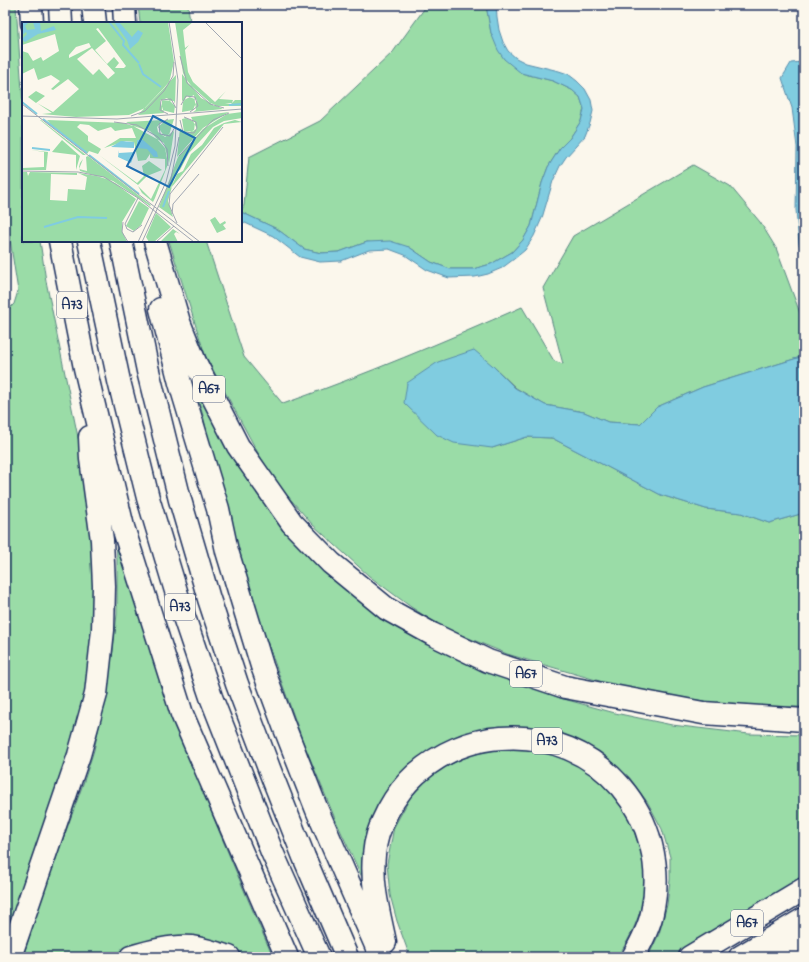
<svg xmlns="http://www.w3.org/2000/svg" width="809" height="962" viewBox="0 0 809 962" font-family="'Indie Flower',sans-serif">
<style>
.green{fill:#9adca7;stroke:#5a8682}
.water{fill:#80cce0;stroke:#588dac}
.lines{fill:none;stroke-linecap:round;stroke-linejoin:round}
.highway-casing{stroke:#1b2f5e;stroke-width:25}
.highway{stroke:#fbf7ec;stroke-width:22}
.labels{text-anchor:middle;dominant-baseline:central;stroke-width:4;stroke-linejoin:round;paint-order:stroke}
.shield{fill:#fbf7ec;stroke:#5e6b89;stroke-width:1}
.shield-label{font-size:15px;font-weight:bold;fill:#1b2f5e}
.inset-river{fill:none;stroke:#80cce0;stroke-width:2}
.inset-road{fill:none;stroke:#a1a7b3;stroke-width:1}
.view{fill:#1f6fb2;fill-opacity:0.15;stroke:#1f6fb2;stroke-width:2}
.inset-edge{fill:none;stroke:#1b2f5e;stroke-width:2}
</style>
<rect width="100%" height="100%" fill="#fbf7ec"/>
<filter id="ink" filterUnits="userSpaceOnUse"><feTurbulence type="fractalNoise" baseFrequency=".025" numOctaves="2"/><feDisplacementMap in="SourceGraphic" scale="8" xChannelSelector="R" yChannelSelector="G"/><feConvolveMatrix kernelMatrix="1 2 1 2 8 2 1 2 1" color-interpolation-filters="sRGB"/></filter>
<g filter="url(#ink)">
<path class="green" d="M5,5H16L23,105V241H40L46,281L91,501L95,603L87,676L82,710L71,748L5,944V313L14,304L18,291L5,208Z
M138,5H188L190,23H140Z
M427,5H486L491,33L521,73L553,81L572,90L580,97L584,109L581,121L570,138L560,148L548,167L542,183L531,226L523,240L512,252L491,264L473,269H450L431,262L409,247L367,242L339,252L321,253L304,249L277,229L241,212L244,205L249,157L320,121L393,52Z
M693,165L730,186L760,222L776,248L804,324V356L703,387L657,407L640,424L608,422L584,412L545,405L516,388L492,365V448L527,437L552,438L661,495L706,509L741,513L769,523L804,513V707H739L620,687L507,654L442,627L411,607L369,576L312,524L279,486L258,453L205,355L169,241H206L244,357L283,404C364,375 443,342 522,307L554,361L563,364L543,288L573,236Z
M187,362L311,551L501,674L560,698L615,713L672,725L749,734L804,735V879L673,957H648L659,934L667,905L670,880V857L662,829L648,803L629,777L606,757L578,742L511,732L396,787L372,899L336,821L302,739L257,613L231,534L212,460L204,419Z
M116,537C155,682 213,820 273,957H242L228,950L124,953L117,957H23L41,900L83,784L94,750L102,712L113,651L117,614V560Z
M515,748C523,749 531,749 539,751C555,754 573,763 587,771C600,780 615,795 623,808C634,826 645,859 645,881C645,906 632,937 617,957H410L397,921L390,895L387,864L394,827L410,798L428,779L449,765L476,753L495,749Z"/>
<path class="water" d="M486,5H496L497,17L499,30L503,42L508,51L516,58L526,63L559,71L568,74L577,81L585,89L591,100L593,111L590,123L585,136L566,157L560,166L553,181L542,218L534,236L525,250L514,259L502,268L488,274L475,277L449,278L427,270L405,255L389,249L369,250L341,261L320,262L300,257L273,236L241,221V212L277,229L304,249L321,253L339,252L367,242L390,241L409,247L431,262L450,269H473L491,264L512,252L523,240L531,226L542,183L548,167L560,148L570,138L581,121L584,109L580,97L572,90L553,81L521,73L504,59L498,50L491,33Z
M804,62V261L799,244L796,210L797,147L792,108L782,78L791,63Z
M474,350L492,365L515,388L545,405L584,412L608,422L640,424L657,407L703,387L804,356V513L769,523L741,513L706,509L661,495L552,438L527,437L492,448L454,443L437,435L404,403L407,383L438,362Z"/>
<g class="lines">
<defs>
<path id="highway" d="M31,5L32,23
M60,5L61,23
M93,5L95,23
M124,5L125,23
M60,241L85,368L123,527L182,714L287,957
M89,241L119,381L148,498L182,611L211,697L272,852L319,957
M121,241L148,371L180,500L209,599L237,684L270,771L304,857L347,957
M155,241L179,322L195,362L238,446L292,523L331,563L387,609L432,634L488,661L565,687L703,713L804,720
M161,309L180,383L218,509L227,551L262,666L284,726L317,810L381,957
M385,942C379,913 371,885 374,855C376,826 395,793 416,774C440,753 470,740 501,738C598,730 673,818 652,913C649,928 641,943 633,957
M10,957L79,755L96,694L103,630L104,586L102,540L91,459L90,437
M131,957C150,951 172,945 192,947C205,949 217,953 229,957
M690,957L804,889
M740,957L804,919
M778,957L804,941"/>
</defs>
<use href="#highway" class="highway-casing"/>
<use href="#highway" class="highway"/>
</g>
</g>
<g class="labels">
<g class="shield">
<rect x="57" y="292" width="30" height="26" rx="3"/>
<rect x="193" y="376" width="32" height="26" rx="3"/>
<rect x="165" y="594" width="30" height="26" rx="3"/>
<rect x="510" y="661" width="32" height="26" rx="3"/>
<rect x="532" y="728" width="30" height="26" rx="3"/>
<rect x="731" y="910" width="32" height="26" rx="3"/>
</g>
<g class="shield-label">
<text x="72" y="305">A73</text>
<text x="209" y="389">A67</text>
<text x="180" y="607">A73</text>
<text x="526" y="674">A67</text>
<text x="547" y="741">A73</text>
<text x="747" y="923">A67</text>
</g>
</g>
<g transform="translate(22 22)">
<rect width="220" height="220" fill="#fbf7ec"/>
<path d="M0,0H146L152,40L147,61L123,86L107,93L54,95L20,92L30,91L15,81L31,90L57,67L46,57L31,68L29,67L38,59L29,53L16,58L12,46L0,52V29L6,31L11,39L19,35L21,39L37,29L33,12L0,23ZM76,6L104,44L102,46H93L97,41L92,35L85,42L73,28L84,19L74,7ZM67,21L69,25L47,36V33L54,25ZM70,26L93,51L86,57L77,47L71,53L55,37ZM153,0H171L161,8L163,26L167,23L163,28L166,50L171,60L193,80L204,69L197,77L211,78L210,81H203L209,82L213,78H220V84H192L166,61L161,51ZM160,52L179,76L201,87L171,90L174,88L172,73L160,79ZM154,53L153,82L152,79L138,78L142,91L116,93ZM14,69L23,74L14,81L6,75ZM165,74L175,78L171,88L160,90L161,80ZM145,76L153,84L152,91L140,88V78ZM207,90L181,106L155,135L158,106L163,112L175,107L169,95ZM220,90V96L202,99L191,105L167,131L158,148L154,150L146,179L151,195L137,185L156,135L181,107L205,92ZM164,96L173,100L172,109L162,110L160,97ZM152,97L147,113L142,114L136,105L144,98ZM18,98H19L64,133H61ZM22,98L28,101L25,98L101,101L128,109L143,126L146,142L133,176L131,180L120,171L116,164L129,177L143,148V137L128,136V132L124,138L116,139L112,120L104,119L82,126L98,116H114L110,106L93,109L89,105L76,109L67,103L58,102L55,105L66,114V119L79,127L76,132L67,129L65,132ZM141,98L135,105L136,110L143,115L152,109L147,142L142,121L104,100ZM213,98L220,100L202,102L149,166L155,152L161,149L169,132L180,123L192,106L202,101ZM40,118L58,134L54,148V133L30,130ZM9,128L26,130L24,148H0V146L22,145V130ZM77,133L115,161L122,154L120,144L127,139L140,148L125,154L116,163ZM66,134L129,183L128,184L91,159L58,149L57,145L58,141L61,137L57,147L65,149L64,135ZM0,150H5L6,154L8,150L55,151V153L29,152L28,178L45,179L46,167L63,168L65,155L56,151L81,155L93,161L114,175L95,163L114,177L100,200V209L105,220H0ZM117,179L127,186L119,203L112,209L104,204ZM134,191L149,205L132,220H127L124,215ZM193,195L198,202L203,199L204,201L201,203L204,207L195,211L188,198ZM151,207L158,212L154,210L152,212L156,220H138Z" fill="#9adca7" fill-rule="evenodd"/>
<path d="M0,0H7L3,4L5,8L13,7L11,0H18L19,9L32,4L34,8L16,12L3,20L0,17L5,12L4,10L0,13ZM92,0H97L110,15L116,8L121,11L116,20L108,27L105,18ZM115,118H121L135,130L136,135H132L125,127L115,126ZM99,119L112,120V126L89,125ZM97,128V131L113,130L109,141L96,135Z" fill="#80cce0"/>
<path class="inset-river" d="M87,0L102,19L101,23L117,41M117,42L121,52L139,65M0,80L15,92M207,83L220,82M21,97L65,131M10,126L28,128M67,133L117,172M141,185L147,169M22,205L56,195L85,196"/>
<path class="inset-road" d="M183,0L219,36M158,34L165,61L188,82L202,86M0,82L178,220M159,83L164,74L173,75L176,84L168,90M146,92L138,88L139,78L149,77L154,86M0,94L95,97L220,87M109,94L123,89L142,69L151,54L152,40M146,97L137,102L138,112L148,114L153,105M158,98L161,110L172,111L175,106L174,100L162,95M92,100L115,103L136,115L145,127L146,144M157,134L191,98L207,91M0,149L56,150L82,155L116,176L172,220M116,176L103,202L105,207L111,210L120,203M150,192L151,182L177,152M101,200L100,210L106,220M155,201L147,183L148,172L201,105M116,220L144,160L153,124L156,58L147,0M120,220L149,157L157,115M134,220L152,204"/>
<path class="view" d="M131,94L173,116L147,165L105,144Z"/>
<rect width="220" height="220" class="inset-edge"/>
</g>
<rect width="809" height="962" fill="none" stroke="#fbf7ec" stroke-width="20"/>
<rect x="10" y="10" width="789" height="942" fill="none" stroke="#1b2f5e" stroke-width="1.5" filter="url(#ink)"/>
</svg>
